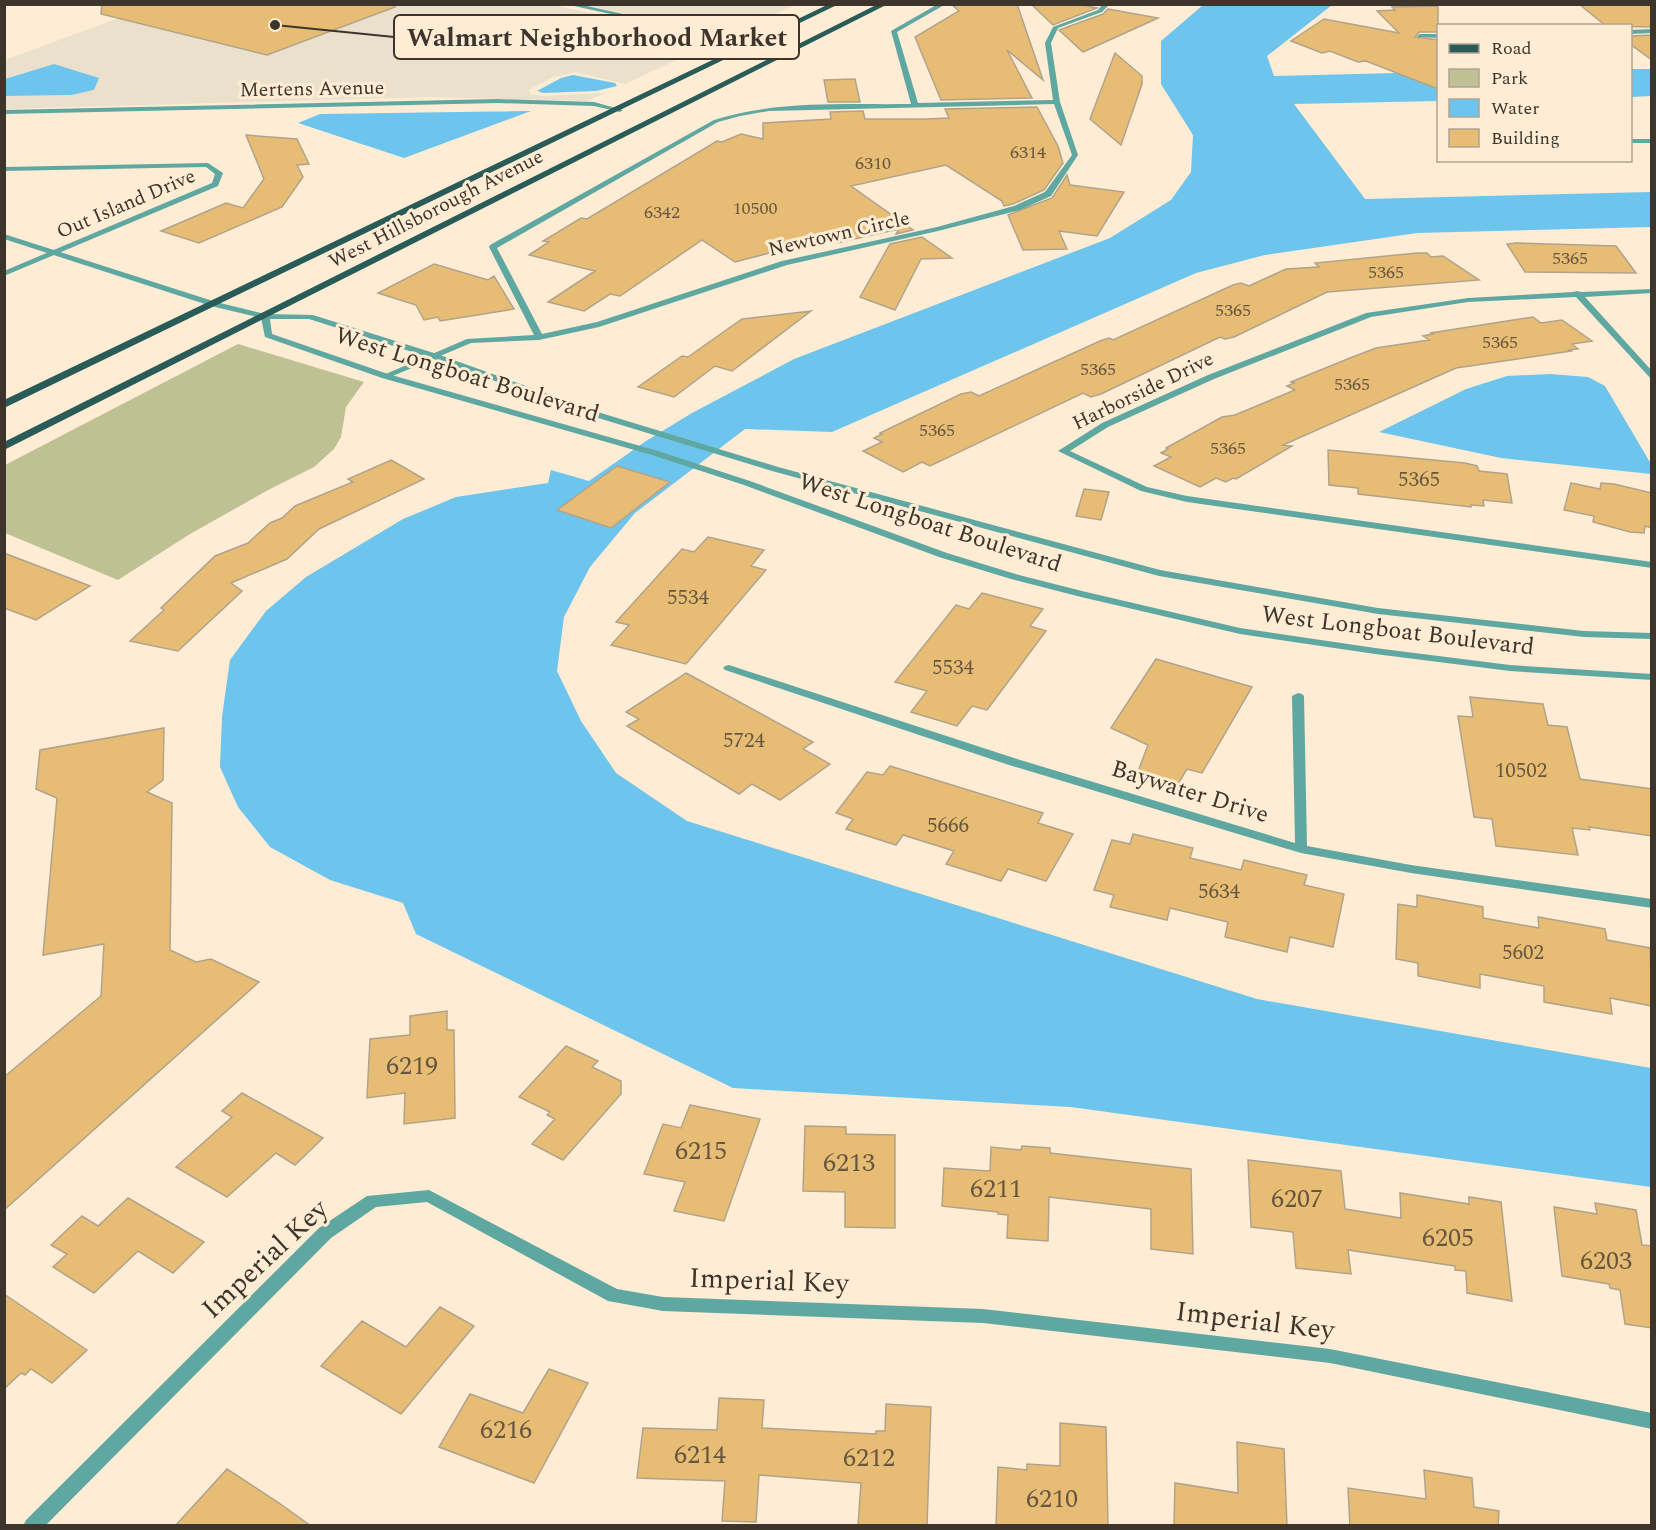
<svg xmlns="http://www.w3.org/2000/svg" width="1656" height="1530" viewBox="0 0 1656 1530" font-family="Spectral,serif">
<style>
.commercial{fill:#ebe0cc}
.green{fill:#bec193}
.water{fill:#6dc4ec}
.building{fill:#e7bd76;stroke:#b1a38b;stroke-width:1.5}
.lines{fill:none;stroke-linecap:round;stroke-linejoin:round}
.minor{fill:#5fa7a1;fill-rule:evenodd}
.tertiary{fill:#5fa7a1;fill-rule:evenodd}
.primary{fill:#295c58;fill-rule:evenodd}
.labels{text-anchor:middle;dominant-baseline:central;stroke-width:6;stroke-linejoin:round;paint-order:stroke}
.far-number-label{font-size:18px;fill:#68573e}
.far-street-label{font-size:20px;fill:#3d352c;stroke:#feecd4}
.number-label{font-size:21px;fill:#68573e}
.street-label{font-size:24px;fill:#3d352c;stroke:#feecd4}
.near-number-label{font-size:26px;fill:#68573e}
.near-street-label{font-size:28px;fill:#3d352c;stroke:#feecd4}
.leader{fill:none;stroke:#3d352c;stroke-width:2}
.callout-dot{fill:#3d352c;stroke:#feecd4;stroke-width:2}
.callout{fill:#feecd4;stroke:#3d352c;stroke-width:2}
.callout-label{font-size:26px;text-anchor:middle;font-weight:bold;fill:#3d352c}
</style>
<rect width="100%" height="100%" fill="#feecd4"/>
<path class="commercial" d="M149,5H553L719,40L625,84L575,72L553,77L529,90L530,94L542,96L605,93L588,101L425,97L5,109L4,96L71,95L94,90L54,64L5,79V60L151,6Z
M584,5H795L729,35Z"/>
<path class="green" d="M238,344L364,382L346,407L341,437L334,449L314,467L270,489L190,534L118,580L5,533V465Z"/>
<path class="water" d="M1203,5H1332L1267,56L1274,76L1438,72V101L1294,104L1365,199L1651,192V227L1417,233L1265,255L1196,273L832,432L745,429L635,513L590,567L564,617L557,671L581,721L616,773L687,821L1257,999L1651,1068V1187L1071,1107L733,1088L416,934L403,903L330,880L270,847L238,807L220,767L222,717L230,660L266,611L306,577L403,519L456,497L548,483L551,470L589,481L646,441L692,413L794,359L1110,238L1171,200L1191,172L1193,135L1161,84V41Z
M54,64L99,78L94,90L71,95L5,96V79Z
M1630,69H1651V96L1631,97Z
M573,75L615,83L617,86L596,91L543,93L537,91L561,78Z
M531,111L404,158L298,123L320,114Z
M1550,374L1588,377L1605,386L1651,464V474L1501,458L1379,432L1466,389L1507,376Z"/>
<path class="building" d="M102,4H395V7L267,55L101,14Z
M951,4H1017L1043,80L1007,50L1032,98L941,100L915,37L959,11Z
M1031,4H1078L1097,8L1053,25Z
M1579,4H1652V27L1606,26Z
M1438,6V32H1419L1415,37L1438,40V89L1366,61L1358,62L1330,51L1322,53L1291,41L1324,19L1399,33L1377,11L1395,10L1392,7Z
M1108,9L1158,18L1083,52L1059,30L1103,14Z
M1652,35V60L1630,44V36Z
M1115,53L1142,76V84L1121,145L1090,119Z
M855,79L860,102H828L824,80Z
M1037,107L1058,146L1063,163L1044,190L1013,204L1004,206L1002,201L946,165L851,186L913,230L896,234L899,229L837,243L830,237L735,262L702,240L620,296L610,294L584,311L548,302L595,271L529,255L549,242L543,241L581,218L587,219L717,141L722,142L741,134L763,139V123L831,119L830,112L863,111L865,119H926L949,118L945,109Z
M246,135L297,139L309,164L297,165L303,177L282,207L199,243L161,231L226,203L243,208L264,179Z
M1067,175L1070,185L1124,192L1097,236L1059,231L1067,249L1023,250L1008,215L1052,198Z
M922,237L952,258L921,259L895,310L860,297L890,244Z
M1516,243L1616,246L1636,273L1525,272L1507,244Z
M1417,253H1427L1431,257L1443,256L1479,280L1327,292L1234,337L1225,339L1220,337L1101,394L1091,397L1083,393L930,466L922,462L903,472L863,451L882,442L874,438L882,434L880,433L961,394L971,392L979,396L1100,341L1109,338L1113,340L1233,285L1241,283L1249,286L1286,269L1319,267L1315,263Z
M434,264L488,280L494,276L514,309L440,321L438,317L424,320L416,305L378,293Z
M811,311L732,371L715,366L674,397L638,387L682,356L688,357L742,319Z
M1533,317L1541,323L1562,320L1592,341L1572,344L1578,349L1569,350L1571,351L1456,368L1283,445L1292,446L1236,479L1233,478L1226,482L1216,478L1200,487L1154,466L1171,457L1161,453L1168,449L1166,448L1222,417L1235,415L1295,390L1287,386L1294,383L1291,382L1350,358L1376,348L1429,340L1423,336L1433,334L1431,333Z
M1328,450L1465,463L1477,466L1479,471L1507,474L1512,503L1483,500L1484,506L1471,505V507L1358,494V488L1329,485Z
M391,460L424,479L319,529L287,559L231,583L242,591L178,651L130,641L164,610L161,608L215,556L248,543L270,523L282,518L295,506L353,482L348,479Z
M617,466L670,482L611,528L557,510Z
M1571,483L1600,489L1601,483L1614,484L1652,493V528L1645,526L1644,533L1630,532L1593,522L1594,516L1564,510Z
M1084,489L1109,492L1101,520L1076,516Z
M708,537L764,550L751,566L766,570L686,664L611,645L629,625L616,622L682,549L694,552Z
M4,553L90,586L36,620L4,608Z
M982,593L1043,609L1030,626L1046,631L987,710L972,706L957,726L911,712L927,691L895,682L956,605L969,609Z
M1156,659L1252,687L1202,773L1187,769L1175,789L1136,777L1148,745L1111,728Z
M686,673L813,742L803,749L830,764L780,800L752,784L739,794L627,726L639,719L626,712Z
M1470,697L1543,704L1548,725L1567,727L1580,779L1652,789V836L1589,827L1590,830L1572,828L1578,855L1496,846L1492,819L1474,817L1458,716L1473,717Z
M164,728L163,780L147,792L172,803L170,950L196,962L211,959L259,982L4,1210V1077L101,996L104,944L43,955L57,798L36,789L40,750Z
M890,766L1043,813L1038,823L1073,834L1046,881L1008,869L1001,881L946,864L954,851L903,835L896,845L846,829L853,819L836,813L867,772L883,775Z
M1133,834L1193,848L1190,858L1241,870L1244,860L1307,875L1304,885L1344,894L1333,947L1290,937L1287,952L1225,937L1228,922L1170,908L1167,920L1110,907L1114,895L1094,890L1112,840L1130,844Z
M1417,895L1483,907V918L1539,928L1538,917L1605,929L1607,940L1650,948L1652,1006L1610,998L1612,1014L1544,1002V986L1480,974V988L1418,976V963L1396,959L1398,904L1417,907Z
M447,1011V1030H454L455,1118L404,1124L405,1093L367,1098L370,1039L410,1035V1016Z
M566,1046L598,1061L592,1067L621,1081V1094L563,1160L532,1144L555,1119L547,1115L550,1112L519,1097Z
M242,1093L323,1138L295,1165L276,1153L227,1197L176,1167L232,1117L222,1111Z
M690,1105L760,1119L724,1221L674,1211L685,1182L644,1174L663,1124L681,1128Z
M805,1126L846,1127V1134L895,1135V1228L845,1227V1192L803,1191Z
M1022,1146L1050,1148V1153L1191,1169L1193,1254L1151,1249V1209L1049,1197L1048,1241L1007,1238L1008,1215L998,1214V1212L942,1206L944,1168L990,1171L991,1147L1021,1150Z
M1248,1160L1341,1171L1345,1209L1401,1218L1400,1193L1469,1204V1197L1501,1202L1512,1301L1467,1293L1466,1271L1455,1270V1266L1348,1250L1351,1274L1296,1268L1293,1232L1251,1227Z
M128,1198L204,1242L173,1273L138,1251L94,1293L53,1267L67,1254L51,1245L82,1216L98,1226Z
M1595,1203L1636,1210L1642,1245L1652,1246V1328L1625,1324L1620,1290L1610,1288L1609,1284L1562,1276L1554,1207L1597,1214Z
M4,1294L87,1350L52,1383L31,1369L25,1375L21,1373L4,1389Z
M440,1307L474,1326L401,1414L321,1366L362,1321L406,1347Z
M549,1369L588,1383L534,1483L439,1447L470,1394L523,1413Z
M719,1398L764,1400L762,1428L876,1434V1431H885L886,1404L931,1407L927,1526H858L861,1483L759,1475L756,1522L722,1521L725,1481L637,1478L643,1428L717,1430Z
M1060,1423L1106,1427L1108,1526H996L998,1467L1027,1470V1464L1060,1466Z
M1237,1442L1284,1449L1287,1526H1174L1175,1483L1238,1493Z
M227,1469L279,1503L311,1526H175Z
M1424,1470L1472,1478L1474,1507L1499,1511L1498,1526H1350L1348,1488L1426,1499Z"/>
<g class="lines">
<path class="minor" d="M565,4H578L795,52L792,54Z
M938,4H946L897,32L918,103L1053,100L1045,43L1053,27L1098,10L1103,4H1110L1102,12L1058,28L1051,43L1060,102L1078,155L1051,196L1020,210L938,231L787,265L599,327L539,340L471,343L388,378H382L381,376L467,339L534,335L489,247L490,245L714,120C777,100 845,105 911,104L891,31ZM1054,104L1072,155L1045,192L1014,206L937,227L782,261L597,322L542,334L497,248L718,122L740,116L769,111Z
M1652,29V33L1630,34V30Z
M1419,34H1438V38L1417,37Z
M498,99L594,102L623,110L620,112L594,106L498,103L4,114V110Z
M1630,139H1652V143H1630Z
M208,163L223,173L218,186L4,276V271L212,183L215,174L206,167L4,171V167Z
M1652,289V293L1585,297L1652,371V380L1576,297L1468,302L1371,317L1214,379L1108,427L1070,451L1147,487L1187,496L1652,562V568L1187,502L1141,491L1058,451L1102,423L1208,375L1366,313L1468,298L1573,292L1577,291L1581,292Z
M729,665L1017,759L1295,843L1292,696L1298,693L1302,694L1304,696L1307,846L1411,865L1652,899V908L1411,873L1301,853L1009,765L725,670L723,668L725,666Z
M429,1190L617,1289L663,1297L983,1309L1330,1349L1652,1413V1429L1330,1363L983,1323L663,1311L608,1301L427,1202L376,1207L331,1238L45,1526H23L26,1520L319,1228L367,1196Z"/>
<path class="tertiary" d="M4,234L216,302L265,314L313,315L437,354L601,413L778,467L1160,570L1378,608L1584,631L1652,633V639L1584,637L1378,614L1159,576L772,471L595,417L431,358L309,319H270L272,334L388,374L658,451L750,481L947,553L1019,575L1082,591L1240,628L1375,648L1510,665L1652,674V680L1510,671L1375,654L1240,634L1081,597L1011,579L939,557L744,485L652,455L382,378L265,337L261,318L211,306L4,239Z"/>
<path class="primary" d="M829,4H839L4,408V400Z
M878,4H888L4,450V442Z"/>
</g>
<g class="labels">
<g class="far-number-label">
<text x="1028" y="152">6314</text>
<text x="873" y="163">6310</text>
<text x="755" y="208">10500</text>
<text x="662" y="212">6342</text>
<text x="1570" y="258">5365</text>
<text x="1386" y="272">5365</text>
<text x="1233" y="310">5365</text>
<text x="1500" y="342">5365</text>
<text x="1098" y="369">5365</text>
<text x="1352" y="384">5365</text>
<text x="937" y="430">5365</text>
<text x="1228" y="448">5365</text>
</g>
<g class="far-street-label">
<text transform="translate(312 89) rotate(-1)">Mertens Avenue</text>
<text transform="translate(126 204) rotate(-23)">Out Island Drive</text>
<text transform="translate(436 209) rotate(-27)">West Hillsborough Avenue</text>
<text transform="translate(839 234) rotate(-13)">Newtown Circle</text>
<text transform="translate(1143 391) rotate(-26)">Harborside Drive</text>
</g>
<g class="number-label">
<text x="1419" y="480">5365</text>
<text x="688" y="598">5534</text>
<text x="953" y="668">5534</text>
<text x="744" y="741">5724</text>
<text x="1521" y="771">10502</text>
<text x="948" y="826">5666</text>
<text x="1219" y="892">5634</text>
<text x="1523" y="953">5602</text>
</g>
<g class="street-label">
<text transform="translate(467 375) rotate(17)">West Longboat Boulevard</text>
<text transform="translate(930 523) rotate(18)">West Longboat Boulevard</text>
<text transform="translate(1398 631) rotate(7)">West Longboat Boulevard</text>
<text transform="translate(1190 792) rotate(17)">Baywater Drive</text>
</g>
<g class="near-number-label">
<text x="412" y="1066">6219</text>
<text x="701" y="1151">6215</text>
<text x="849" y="1163">6213</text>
<text x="996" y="1189">6211</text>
<text x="1297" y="1199">6207</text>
<text x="1448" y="1238">6205</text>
<text x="1606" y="1261">6203</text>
<text x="506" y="1430">6216</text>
<text x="700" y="1455">6214</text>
<text x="869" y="1458">6212</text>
<text x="1052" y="1499">6210</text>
</g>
<g class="near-street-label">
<text transform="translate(265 1259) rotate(-43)">Imperial Key</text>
<text transform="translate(769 1281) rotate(2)">Imperial Key</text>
<text transform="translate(1255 1321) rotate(7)">Imperial Key</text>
</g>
</g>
<path class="leader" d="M275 25L394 37"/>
<circle class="callout-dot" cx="275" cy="25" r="6"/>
<rect class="callout" x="394" y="15" width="405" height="44" rx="6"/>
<g class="callout-label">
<text x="597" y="46">Walmart Neighborhood Market</text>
</g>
<rect width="1656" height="1530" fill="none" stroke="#3d352c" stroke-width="12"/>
<rect x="1437" y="24" width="195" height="138" fill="#feecd4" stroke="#b1a391" stroke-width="1.5"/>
<rect x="1449" y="44" width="30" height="9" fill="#295c58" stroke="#b1a391" stroke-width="1.5"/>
<text x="1491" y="54" font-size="18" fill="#3d352c">Road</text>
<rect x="1449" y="69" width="30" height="18" fill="#bec193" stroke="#b1a391" stroke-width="1.5"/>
<text x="1491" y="84" font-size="18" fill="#3d352c">Park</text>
<rect x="1449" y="99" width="30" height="18" fill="#6dc4ec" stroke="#b1a391" stroke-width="1.5"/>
<text x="1491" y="114" font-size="18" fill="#3d352c">Water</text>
<rect x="1449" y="129" width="30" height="18" fill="#e7bd76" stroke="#b1a391" stroke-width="1.5"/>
<text x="1491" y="144" font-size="18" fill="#3d352c">Building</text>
</svg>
